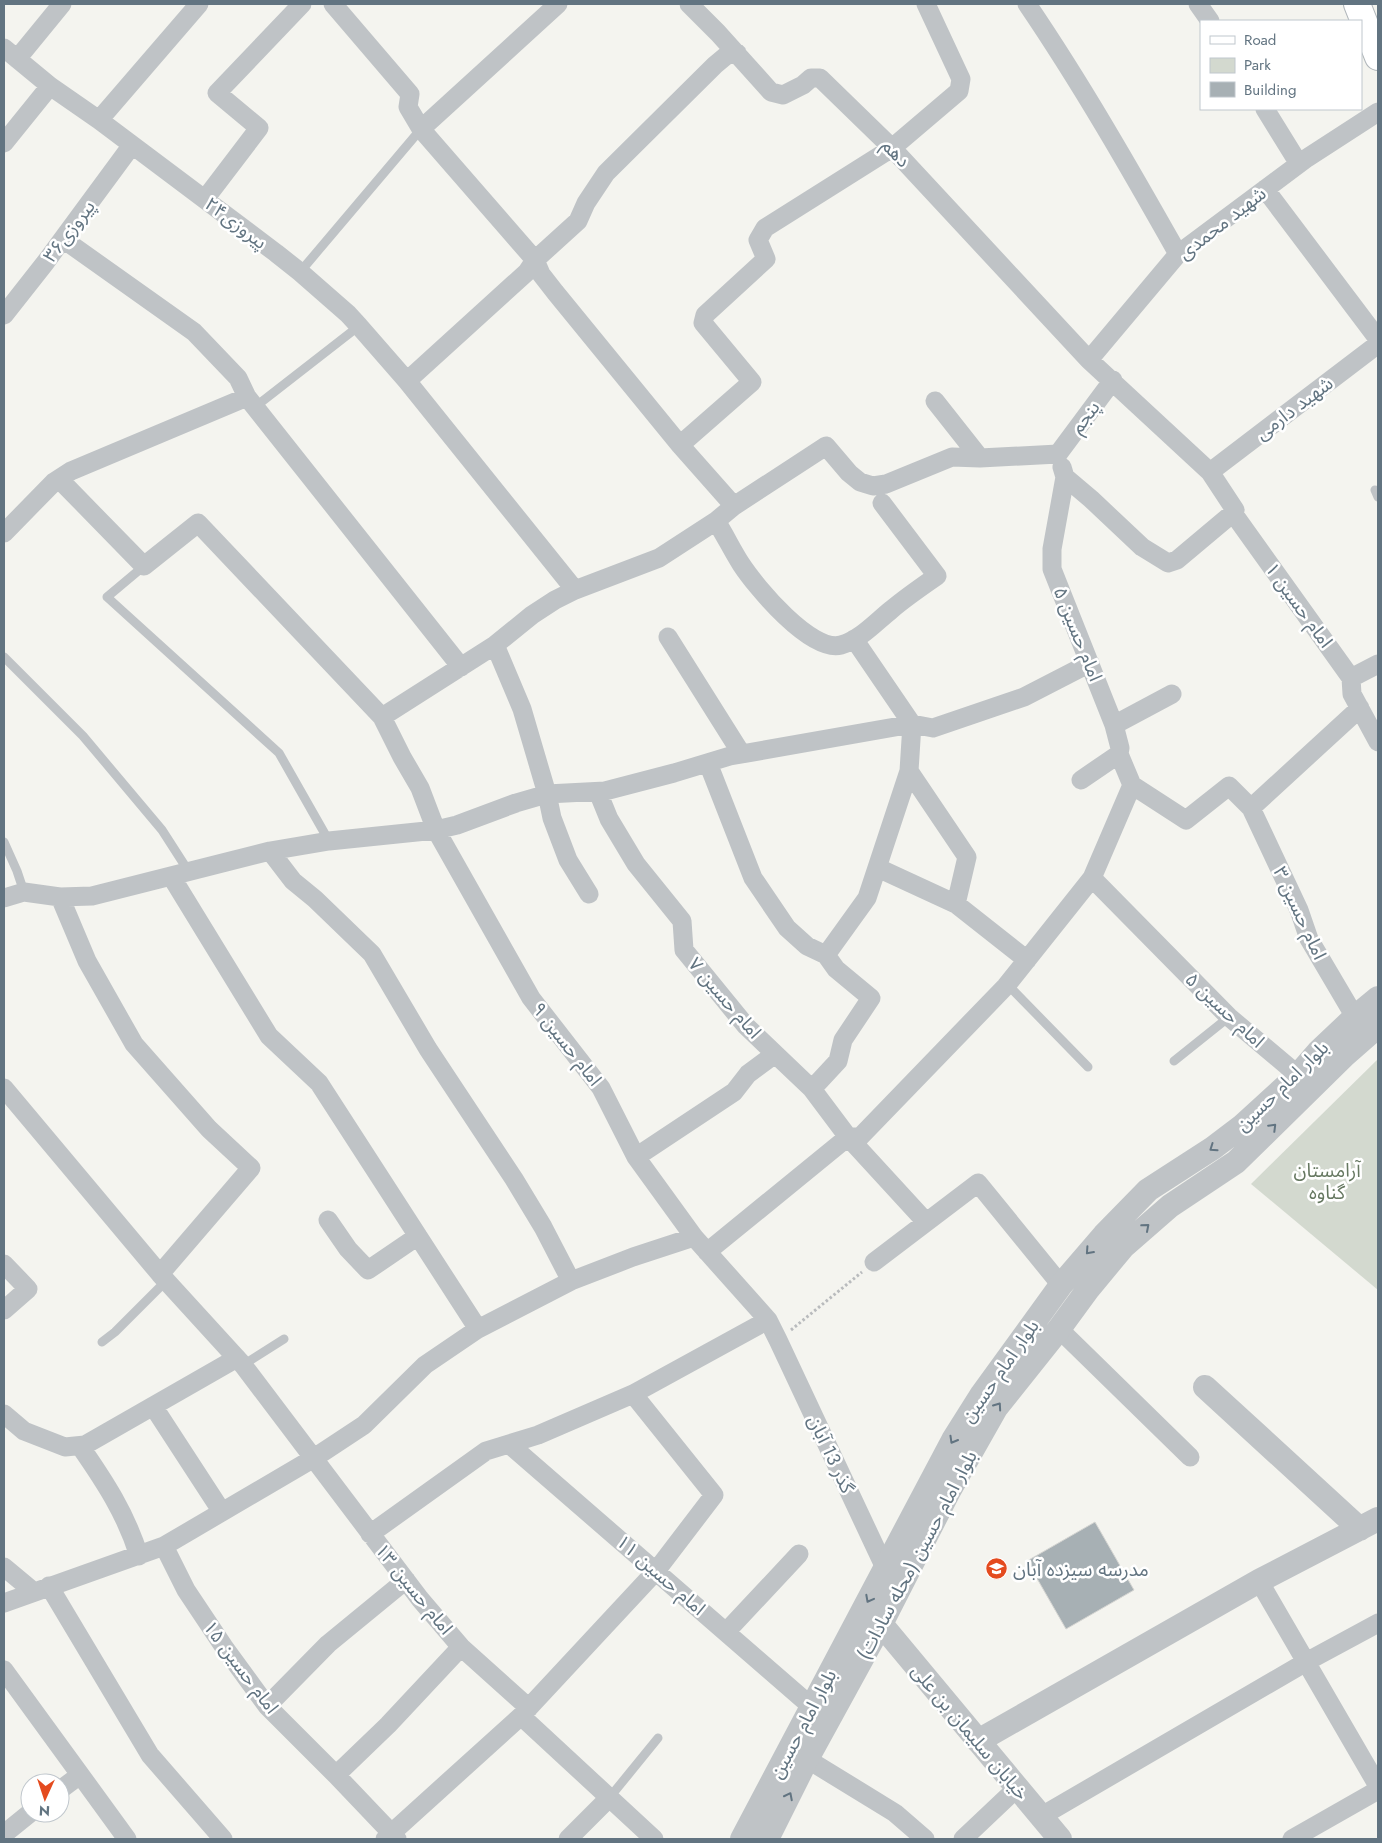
<svg xmlns="http://www.w3.org/2000/svg" width="1382" height="1843" viewBox="0 0 1382 1843" font-family="Jost,'Noto Sans Arabic',sans-serif">
<style>
.green{fill:#d3d9cf}
.building{fill:#a7b0b4;stroke:#d5d5d2}
.lines{fill:none;stroke-linecap:round;stroke-linejoin:round}
.secondary-casing{stroke:#b1b7bb;stroke-width:28}
.path{stroke:#b9bbbd;stroke-width:3;stroke-dasharray:2.5 2.5;stroke-linecap:butt}
.service{stroke:#bfc3c6;stroke-width:9}
.minor{stroke:#bfc3c6;stroke-width:19}
.tertiary{stroke:#bfc3c6;stroke-width:24}
.secondary{stroke:#fff;stroke-width:26}
.oneway{stroke:#627481}
.labels{text-anchor:middle;dominant-baseline:central;stroke-width:5;stroke-linejoin:round;paint-order:stroke}
.street-label{font-size:19px;fill:#627481;stroke:#fff}
.park-label{font-size:19px;fill:#667861;stroke:#fff}
.poi-label{font-size:19px;fill:#627481;stroke:#fff;text-anchor:start}
</style>
<rect width="100%" height="100%" fill="#f4f4ef"/>
<path class="green" d="M1378,1059V1290L1251,1184Z"/>
<path class="building" d="M1095,1522L1134,1590L1066,1629L1027,1561Z"/>
<g class="lines">
<defs>
<path id="secondary" d="M1357,4L1378,57"/>
</defs>
<use href="#secondary" class="secondary-casing"/>
<path class="path" d="M791,1330L862,1272"/>
<path class="service" d="M300,272L421,129
M255,407L359,326
M1375,490L1378,497
M144,566L107,597L279,753L329,841
M4,657L83,736L162,830L189,872
M4,842L17,871L24,892
M1007,984L1088,1067
M1174,1061L1229,1017
M102,1342L115,1332L166,1281
M243,1365L284,1339
M610,1797L658,1738"/>
<path class="minor" d="M333,4L410,94L408,107L421,129L535,260L541,274L555,292L680,445L734,506
M689,4L718,33L771,92L783,95L803,85L811,78H820L892,148L1089,360L1210,472L1235,510L1233,513L1351,678L1352,694L1378,742
M1027,4C1082,85 1130,169 1178,254
M1198,4L1210,21
M4,48L50,86L99,120L276,253L300,272L348,314L359,326L407,381L575,590
M17,59L62,4
M1265,109L1299,164
M99,120L199,4
M421,129L558,4
M4,143L50,86
M1265,189L1378,339
M205,199L259,128L217,93L302,4
M63,239L194,332L238,378L247,397
M4,315L45,263L132,145
M1089,360L1178,254L1307,158L1378,112
M407,381L527,272L535,260L578,221L586,203L606,173L715,65L727,55L737,53
M935,401L980,458
M680,445L752,382L703,323L705,315L766,259L758,240L765,228L892,148L959,91L961,79L926,4
M1058,454L1113,380
M1062,467L1065,477L1091,499L1142,547L1168,563L1177,560L1233,513
M1210,472L1378,344
M1065,477L1052,549V569L1114,725L1120,748L1119,754L1132,785
M59,479L144,566L198,523L382,717L402,757L420,788L436,830L531,998L601,1088L636,1157L694,1237L768,1320L778,1340L885,1568
M716,521C725,535 732,550 741,564C756,587 811,653 841,645C860,640 876,622 891,610C905,598 921,587 937,576L882,503
M4,533L54,482L71,471L247,397L461,667
M668,637L741,753
M495,645L522,709L547,794L552,818L568,860L589,894
M1351,678L1378,664
M382,717L495,645L532,615L555,600L575,590L659,558L716,521L734,506L826,446L849,473L860,482L873,486L886,484L952,457L980,458L1058,454
M1114,725L1172,694
M708,763L753,878L787,928L807,946L826,955L836,969L871,998L843,1040L838,1061L812,1089
M909,771L967,857L956,904
M1081,780L1119,754
M598,792L609,819L636,864L682,921L684,950L746,1026L812,1089L848,1137L926,1222
M1251,808L1299,910L1309,939L1355,1017
M270,851L293,881L315,899L372,954L428,1049L514,1179L543,1227L571,1281
M878,868L956,904L1027,960
M171,876L270,851L329,841L436,830L457,825L516,803L547,794L605,791L674,773L730,756L912,724L854,639
M1092,878L1229,1017L1298,1075
M60,897L87,961L134,1044L209,1129L251,1168L160,1274
M4,898L24,892L60,897L92,896L171,876L269,1036L319,1083L478,1329
M826,955L867,898L909,771L912,724L933,728L1024,697L1090,663
M4,1088L160,1274L243,1365L420,1599L461,1647L529,1708
M636,1157L734,1092L748,1074L775,1054
M328,1220L348,1249L368,1270L418,1236
M707,1252L848,1137H860L1006,986L1092,878L1132,785L1186,820L1229,786L1251,808L1360,708
M874,1262L978,1183L1061,1285
M4,1264L28,1289L4,1310
M1059,1329L1190,1457
M153,1406L222,1512
M4,1414L24,1431L65,1447L85,1445L237,1358
M509,1444L812,1707
M80,1446C105,1482 126,1514 139,1556
M370,1534L486,1451L538,1435L633,1394L768,1320
M164,1546L186,1590L224,1647L267,1706L336,1775L397,1839
M4,1567L34,1592
M1259,1581L1378,1786
M49,1586L150,1755L223,1839
M4,1603L164,1546L314,1458L364,1425L425,1365L478,1329L571,1281L633,1257L694,1237
M726,1632L799,1554
M4,1670L127,1839
M267,1706L328,1644L406,1580
M521,1716L654,1839
M807,1759L895,1813L925,1839
M336,1775L388,1725L461,1647
M60,1790L80,1775
M1040,1817L1306,1662L1378,1623
M4,1834L30,1813
M385,1839L521,1716L656,1571L714,1495L633,1394
M568,1839L610,1797
M963,1839L1017,1788
M1292,1839L1378,1790"/>
<path class="tertiary" d="M1205,1387L1360,1529
M881,1624L1060,1839
M978,1741L1259,1581L1378,1519
M742,1839L953,1440L982,1394L1061,1285L1104,1235L1148,1190L1213,1148L1242,1126L1298,1075L1318,1052L1355,1017L1378,998
M767,1839L807,1759L881,1624L949,1491L996,1408L1059,1329L1089,1288L1123,1247L1170,1206L1236,1162L1345,1055L1378,1026"/>
<use href="#secondary" class="secondary"/>
</g>
<defs><path id="oneway-chevron" d="M-2-3.5L2.5 0L-2 3.5" fill="none" stroke-width="1.6" stroke-linecap="round" stroke-linejoin="round" transform="scale(1.25)"/></defs>
<g class="oneway">
<use href="#oneway-chevron" transform="translate(1273 1127) rotate(-45)"/>
<use href="#oneway-chevron" transform="translate(1213 1148) rotate(145)"/>
<use href="#oneway-chevron" transform="translate(1146 1227) rotate(-41)"/>
<use href="#oneway-chevron" transform="translate(1089 1251) rotate(132)"/>
<use href="#oneway-chevron" transform="translate(998 1406) rotate(-55)"/>
<use href="#oneway-chevron" transform="translate(953 1440) rotate(120)"/>
<use href="#oneway-chevron" transform="translate(869 1599) rotate(118)"/>
<use href="#oneway-chevron" transform="translate(789 1796) rotate(-63)"/>
</g>
<defs>
<symbol id="school-disc" viewBox="-11 -11 22 22"><circle r="9.5" fill="#e44b1f" stroke="#fff"/><path d="M0-5L7-2L0 1L-7-2ZM-4 1L0 2.5L4 1V4Q0 6-4 4Z" fill="#fff"/></symbol>
</defs>
<g fill-rule="evenodd">
<use href="#school-disc" x="984" y="1556" width="25" height="25"/>
</g>
<g class="labels">
<g class="street-label">
<text transform="translate(896 153) rotate(46)">دهم</text>
<text transform="translate(236 223) rotate(37)">پیروزی۲۴</text>
<text transform="translate(1222 223) rotate(-38)">شهید محمدی</text>
<text transform="translate(69 231) rotate(-53)">پیروزی۳۶</text>
<text transform="translate(1294 408) rotate(-37)">شهید دارمی</text>
<text transform="translate(1085 417) rotate(-53)">پنجم</text>
<text transform="translate(1299 605) rotate(54)">امام حسین ۱</text>
<text transform="translate(1078 634) rotate(68)">امام حسین ۵</text>
<text transform="translate(1300 913) rotate(65)">امام حسین ۳</text>
<text transform="translate(725 998) rotate(49)">امام حسین ۷</text>
<text transform="translate(1225 1010) rotate(43)">امام حسین ۵</text>
<text transform="translate(567 1044) rotate(52)">امام حسین ۹</text>
<text transform="translate(1282 1086) rotate(-44)">بلوار امام حسین</text>
<text transform="translate(1000 1371) rotate(-55)">بلوار امام حسین</text>
<text transform="translate(831 1454) rotate(65)">گذر 13 آبان</text>
<text transform="translate(917 1555) rotate(-62)">بلوار امام حسین (محله سادات)</text>
<text transform="translate(661 1575) rotate(41)">امام حسین ۱۱</text>
<text transform="translate(414 1589) rotate(51)">امام حسین ۱۳</text>
<text transform="translate(241 1667) rotate(53)">امام حسین ۱۵</text>
<text transform="translate(803 1724) rotate(-62)">بلوار امام حسین</text>
<text transform="translate(970 1732) rotate(50)">خیابان سلیمان بن علی</text>
</g>
<g class="park-label">
<text x="1327" y="1170">آرامستان<tspan x="1327" dy="22">گناوه</tspan></text>
</g>
<g class="poi-label">
<text x="1013" y="1569">مدرسه سیزده آبان</text>
</g>
</g>
<rect width="1382" height="1843" fill="none" stroke="#627481" stroke-width="10"/>
<rect x="1200" y="20" width="162" height="90" fill="#ffffff" stroke="#c0c7cd"/>
<rect x="1210" y="36" width="25" height="8" fill="#ffffff" stroke="#c0c7cd"/>
<text x="1244" y="45" font-size="15" fill="#627481">Road</text>
<rect x="1210" y="58" width="25" height="15" fill="#d3d9cf" stroke="#c0c7cd"/>
<text x="1244" y="70" font-size="15" fill="#627481">Park</text>
<rect x="1210" y="82" width="25" height="15" fill="#a7b0b4" stroke="#c0c7cd"/>
<text x="1244" y="95" font-size="15" fill="#627481">Building</text>
<g transform="translate(45 1798) rotate(183)"><circle r="24" fill="#ffffff" stroke="#c0c7cd"/>
<path d="M0-4L9 19L0 12L-9 19Z" fill="#e44b1f"/>
<text y="-8" font-size="14" font-weight="bold" text-anchor="middle" fill="#627481">N</text>
</g>
</svg>
